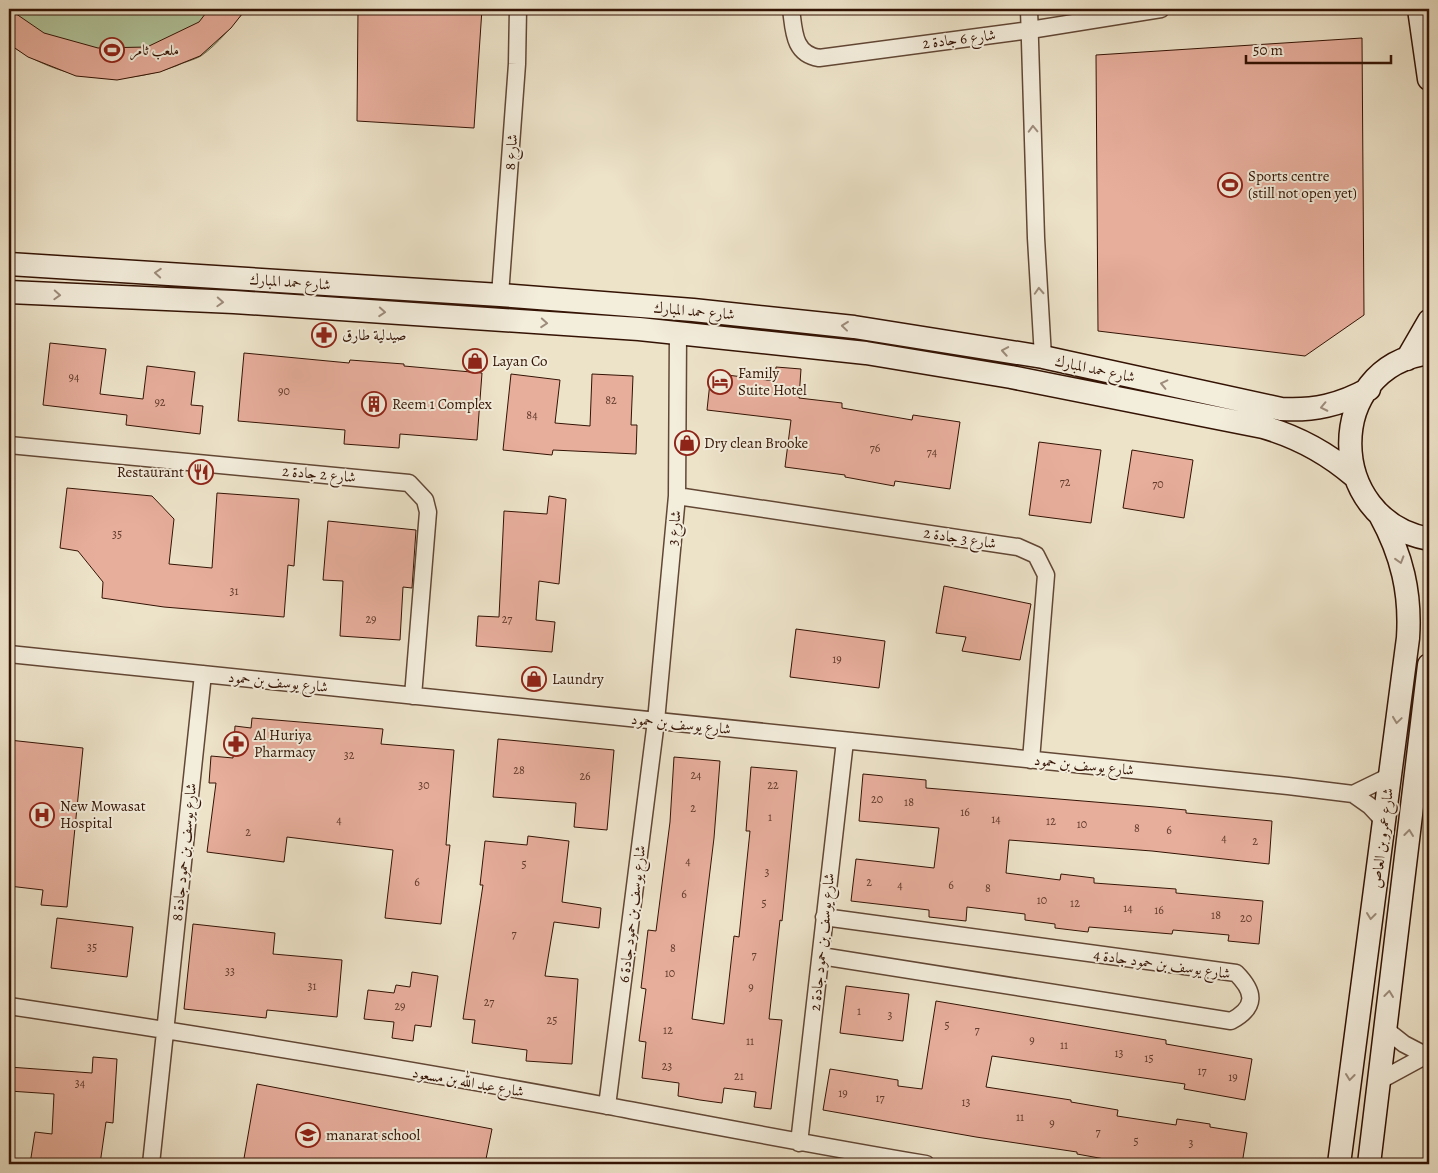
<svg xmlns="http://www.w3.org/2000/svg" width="1438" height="1173" viewBox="0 0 1438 1173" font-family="Alegreya,Amiri,serif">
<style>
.green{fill:#b2c59c;stroke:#736c50}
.building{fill:#e7ae9c;stroke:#341304}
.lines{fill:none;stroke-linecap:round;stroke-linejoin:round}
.minor-casing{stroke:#624735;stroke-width:19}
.secondary-casing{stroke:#341304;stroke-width:25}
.minor{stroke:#f3eddc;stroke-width:16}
.secondary{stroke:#f3eddc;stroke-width:22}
.oneway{stroke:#9d8b7b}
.labels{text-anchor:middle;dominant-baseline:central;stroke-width:4;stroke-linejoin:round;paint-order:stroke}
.number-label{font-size:12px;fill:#613a2a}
.street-label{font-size:15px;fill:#341304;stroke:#f3eddc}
.poi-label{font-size:15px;fill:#341304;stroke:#f3eddc;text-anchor:start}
</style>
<rect width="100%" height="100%" fill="#ede3c9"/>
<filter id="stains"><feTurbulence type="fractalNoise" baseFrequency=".004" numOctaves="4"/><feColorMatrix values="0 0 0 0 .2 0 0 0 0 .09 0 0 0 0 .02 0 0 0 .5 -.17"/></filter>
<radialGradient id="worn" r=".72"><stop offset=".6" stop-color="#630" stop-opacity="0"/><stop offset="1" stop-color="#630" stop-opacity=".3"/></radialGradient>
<path class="green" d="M9,9H246C233,25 218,44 201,56C194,60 184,62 176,66C117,88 60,80 9,44Z"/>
<path class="building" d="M9,9L44,33L98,48L147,47L199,22L209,9H246L231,28L200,56L160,72L117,80L76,76L28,57L9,44Z
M358,9H482L474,128L357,121Z
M1362,38L1364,315L1305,356L1098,331L1096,55Z
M50,343L106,349L100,394L143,399L147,366L195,372L191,405L203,406L200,434L126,425L127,415L43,405Z
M244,353L349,363L350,360L404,364V366L482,373L477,440L400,434L399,448L344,444L345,430L238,421Z
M776,367L801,369L799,398L842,403V408L912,420L913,415L960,422L950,489L895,481L894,486L845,477V475L785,467L791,420L707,410L711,373L775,381Z
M511,374L560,380L555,423L590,426L592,374L633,376L631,425H637L636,454L553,450L552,455L503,450Z
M1039,442L1101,450L1091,523L1029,515Z
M1132,450L1193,460L1184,518L1123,508Z
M67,488L152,496L174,519L169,564L212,568L217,493L299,499L294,566L288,565L284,617L164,607L102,598L103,582L78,551L60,548Z
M549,496L566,499L559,584L539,581L536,620L555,622L552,652L476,646L478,616L499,617L504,511L547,514Z
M328,521L416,530L412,588L403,587L400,640L340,636L343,581L323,580Z
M944,586L1031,604L1020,660L962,651L966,637L936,633Z
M796,629L885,641L879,688L790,677Z
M252,718L383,729L381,744L454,750L446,845H450L441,924L385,918L393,850L287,837L284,862L207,852L216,783H209L211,756L233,758L235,726L251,728Z
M498,739L614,750L607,830L574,827L576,803L493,797Z
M9,740L83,748L67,907L41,905L43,890L9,886Z
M674,757L720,761L714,838L692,1019L724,1024L734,936L739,937L750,831H746L751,767L797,771L782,921L780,920L769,1019L782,1020L771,1109L754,1107L756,1092L724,1088L722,1103L700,1100L678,1096L679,1083L642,1078L646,1042L639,1041L646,989L641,988L648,930L656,931L670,822Z
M863,774L926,780V788L1155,807L1186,810V813L1272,821L1269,864L1152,851L1009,840L1006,873L1060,880L1061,874L1094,878V883L1176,889V893L1263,901L1259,944L1228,941L1229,935L1173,930L1172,934L1089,927L1088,932L1055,928V924L1025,920V914L967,907L966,921L929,917V910L851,901L856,859L934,868L939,828L859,821Z
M528,836L569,841L562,902L601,908L599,928L554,922L545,976L578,979L572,1064L526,1061L527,1050L472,1043L475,1020L463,1019L483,885H480L485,841L527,845Z
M57,918L133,927L127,977L51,968Z
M193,924L275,933L273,954L342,960L337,1017L267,1010L266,1018L184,1009Z
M412,972L438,976L431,1027L415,1025L413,1041L392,1038L394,1022L364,1019L368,990L394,993L396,985L410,987Z
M846,986L909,994L903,1041L840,1033Z
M936,1001L1166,1040V1044L1252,1059L1245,1100L1184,1089L1185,1084L992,1056L986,1087L1071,1100V1102L1118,1110L1117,1116L1176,1125L1177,1119L1210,1124V1127L1247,1133L1242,1164H1181L1149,1160L1148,1164H1145L1110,1160L1077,1154V1152L976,1137L823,1110L830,1069L898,1080V1086L922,1089Z
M93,1057L117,1059L113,1123L106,1122L100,1164H30L35,1132L52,1134L54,1094L9,1091V1067L92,1073Z
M257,1084L492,1129L485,1164H243Z"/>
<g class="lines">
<defs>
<path id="minor" d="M791,9C794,30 793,54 819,58L1030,30L1161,9
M1029,9L1036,238L1043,357
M500,295L517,64L518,9
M9,445L409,483L425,500L428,512L413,696
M677,496L1018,547L1036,555L1046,575L1031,760
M9,654L1288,786L1353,794L1370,806L1384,821
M1353,794L1390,776
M821,956L1231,1021C1257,1007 1255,992 1236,973L824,917
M9,1006C209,1036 409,1069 608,1106C714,1126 819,1146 926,1164
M1385,1029L1404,1044L1429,1057
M1379,1081L1425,1056
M607,1106L656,721L677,496L678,333
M799,1143L845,741
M151,1164L203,674"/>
<path id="secondary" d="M1419,9L1429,79
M9,264L500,295L693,310L854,327L1043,357L1281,409C1314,411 1340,405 1369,389
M9,292L234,302L639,329L866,353L1011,377L1263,427C1298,437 1326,452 1354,476
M1429,353C1323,367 1325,520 1429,539
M1407,359L1429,321
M1339,1164L1408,638C1411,593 1402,555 1380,515
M1369,1164L1429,665"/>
</defs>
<use href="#minor" class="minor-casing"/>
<use href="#secondary" class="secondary-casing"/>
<use href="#minor" class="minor"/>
<use href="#secondary" class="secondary"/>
</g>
<defs><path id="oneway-chevron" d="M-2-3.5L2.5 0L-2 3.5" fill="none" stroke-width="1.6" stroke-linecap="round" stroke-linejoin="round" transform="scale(1.25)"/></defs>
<g class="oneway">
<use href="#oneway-chevron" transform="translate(1033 129) rotate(-92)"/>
<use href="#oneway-chevron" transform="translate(158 273) rotate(-176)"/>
<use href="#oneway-chevron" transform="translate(1039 291) rotate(-93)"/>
<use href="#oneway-chevron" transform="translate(57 295) rotate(3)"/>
<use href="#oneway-chevron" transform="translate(220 302) rotate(3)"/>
<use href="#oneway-chevron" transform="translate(382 312) rotate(4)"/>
<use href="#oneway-chevron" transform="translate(544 323) rotate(4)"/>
<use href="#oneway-chevron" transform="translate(845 326) rotate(-174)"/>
<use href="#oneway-chevron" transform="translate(1005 351) rotate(-170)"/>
<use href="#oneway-chevron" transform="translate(1164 384) rotate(-167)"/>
<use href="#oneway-chevron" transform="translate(1324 407) rotate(168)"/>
<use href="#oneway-chevron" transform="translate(1400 560) rotate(73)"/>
<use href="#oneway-chevron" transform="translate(1397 720) rotate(98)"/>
<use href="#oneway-chevron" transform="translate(1409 833) rotate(-83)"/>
<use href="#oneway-chevron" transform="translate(1371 916) rotate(97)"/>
<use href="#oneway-chevron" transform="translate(1389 994) rotate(-83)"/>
<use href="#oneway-chevron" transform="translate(1350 1077) rotate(97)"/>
</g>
<defs>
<symbol id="stadium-ring" viewBox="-11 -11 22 22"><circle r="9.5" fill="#f3eddc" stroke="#8f2418" stroke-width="1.5"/><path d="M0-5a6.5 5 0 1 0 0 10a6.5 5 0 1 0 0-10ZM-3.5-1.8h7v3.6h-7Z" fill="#8f2418"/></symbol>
<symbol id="pharmacy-ring" viewBox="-11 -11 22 22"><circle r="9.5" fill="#f3eddc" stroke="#8f2418" stroke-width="1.5"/><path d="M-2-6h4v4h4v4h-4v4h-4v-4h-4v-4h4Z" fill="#8f2418"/></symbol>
<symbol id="shop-ring" viewBox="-11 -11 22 22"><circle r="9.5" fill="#f3eddc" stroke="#8f2418" stroke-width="1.5"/><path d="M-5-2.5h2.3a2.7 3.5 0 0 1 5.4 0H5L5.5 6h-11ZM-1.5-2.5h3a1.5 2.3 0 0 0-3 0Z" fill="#8f2418"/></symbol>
<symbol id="hotel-ring" viewBox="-11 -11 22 22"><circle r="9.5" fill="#f3eddc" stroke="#8f2418" stroke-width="1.5"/><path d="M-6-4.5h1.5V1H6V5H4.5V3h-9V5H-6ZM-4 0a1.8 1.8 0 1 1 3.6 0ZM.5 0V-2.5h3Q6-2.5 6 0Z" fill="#8f2418"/></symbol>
<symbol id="building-ring" viewBox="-11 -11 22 22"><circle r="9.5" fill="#f3eddc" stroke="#8f2418" stroke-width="1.5"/><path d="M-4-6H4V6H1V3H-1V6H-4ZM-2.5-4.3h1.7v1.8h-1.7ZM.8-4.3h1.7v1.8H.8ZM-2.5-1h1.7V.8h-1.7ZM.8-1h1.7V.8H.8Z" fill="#8f2418"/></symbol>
<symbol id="restaurant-ring" viewBox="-11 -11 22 22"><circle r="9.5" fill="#f3eddc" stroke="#8f2418" stroke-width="1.5"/><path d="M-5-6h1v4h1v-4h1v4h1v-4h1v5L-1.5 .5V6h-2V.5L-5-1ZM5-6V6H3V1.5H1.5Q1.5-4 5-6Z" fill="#8f2418"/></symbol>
<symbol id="hospital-ring" viewBox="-11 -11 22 22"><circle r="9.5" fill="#f3eddc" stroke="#8f2418" stroke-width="1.5"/><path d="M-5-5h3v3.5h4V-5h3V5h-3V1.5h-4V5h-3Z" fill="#8f2418"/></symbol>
<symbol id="school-ring" viewBox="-11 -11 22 22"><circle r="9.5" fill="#f3eddc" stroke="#8f2418" stroke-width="1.5"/><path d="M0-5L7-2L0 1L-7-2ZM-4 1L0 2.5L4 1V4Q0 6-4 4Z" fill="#8f2418"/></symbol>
</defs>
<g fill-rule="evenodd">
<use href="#stadium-ring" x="98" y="36" width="28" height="28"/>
<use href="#stadium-ring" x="1216" y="171" width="28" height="28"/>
<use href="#pharmacy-ring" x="310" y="321" width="28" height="28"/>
<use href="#shop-ring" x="461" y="347" width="28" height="28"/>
<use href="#hotel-ring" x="706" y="368" width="28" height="28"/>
<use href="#building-ring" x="360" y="390" width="28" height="28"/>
<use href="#shop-ring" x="673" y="429" width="28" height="28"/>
<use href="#restaurant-ring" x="187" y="458" width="28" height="28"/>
<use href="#shop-ring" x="520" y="665" width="28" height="28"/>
<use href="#pharmacy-ring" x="222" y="730" width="28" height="28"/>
<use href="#hospital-ring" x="28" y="801" width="28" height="28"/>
<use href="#school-ring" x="294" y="1121" width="28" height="28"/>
</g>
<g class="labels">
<g class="number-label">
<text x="74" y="377">94</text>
<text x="284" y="391">90</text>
<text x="611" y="400">82</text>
<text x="160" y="402">92</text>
<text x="532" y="415">84</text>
<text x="875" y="448">76</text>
<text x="932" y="452">74</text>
<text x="1065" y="482">72</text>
<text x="1158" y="484">70</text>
<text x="117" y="534">35</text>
<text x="234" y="591">31</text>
<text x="371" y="619">29</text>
<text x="507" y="619">27</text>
<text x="837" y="659">19</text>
<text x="349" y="755">32</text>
<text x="519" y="770">28</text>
<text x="696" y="775">24</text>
<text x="585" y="776">26</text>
<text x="424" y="785">30</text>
<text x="773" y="785">22</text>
<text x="877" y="799">20</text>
<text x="909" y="802">18</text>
<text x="693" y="808">2</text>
<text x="965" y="812">16</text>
<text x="770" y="817">1</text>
<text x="996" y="819">14</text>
<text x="339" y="820">4</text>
<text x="1051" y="821">12</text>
<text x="1082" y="824">10</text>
<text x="1137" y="828">8</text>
<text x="1169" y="830">6</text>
<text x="248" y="832">2</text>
<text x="1224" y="838">4</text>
<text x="1255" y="841">2</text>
<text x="688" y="861">4</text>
<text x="524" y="864">5</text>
<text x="767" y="872">3</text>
<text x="417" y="882">6</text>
<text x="869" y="882">2</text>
<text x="900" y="885">4</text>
<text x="951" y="885">6</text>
<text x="988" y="888">8</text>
<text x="684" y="894">6</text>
<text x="1042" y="900">10</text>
<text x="764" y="903">5</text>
<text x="1075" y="903">12</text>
<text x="1128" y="908">14</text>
<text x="1159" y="910">16</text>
<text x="1216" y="915">18</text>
<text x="1246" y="918">20</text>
<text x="514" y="934">7</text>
<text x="92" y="947">35</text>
<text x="673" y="948">8</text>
<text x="754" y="955">7</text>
<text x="230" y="971">33</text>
<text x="670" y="973">10</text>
<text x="312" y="986">31</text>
<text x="751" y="987">9</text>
<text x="489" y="1002">27</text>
<text x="400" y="1006">29</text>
<text x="859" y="1011">1</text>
<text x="890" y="1015">3</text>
<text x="552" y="1020">25</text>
<text x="947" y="1025">5</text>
<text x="668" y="1030">12</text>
<text x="977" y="1030">7</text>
<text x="1032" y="1040">9</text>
<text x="750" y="1041">11</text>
<text x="1064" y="1045">11</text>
<text x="1119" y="1053">13</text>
<text x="1149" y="1058">15</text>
<text x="667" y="1066">23</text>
<text x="1202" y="1071">17</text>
<text x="739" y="1076">21</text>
<text x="1233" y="1077">19</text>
<text x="80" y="1083">34</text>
<text x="843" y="1093">19</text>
<text x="880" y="1098">17</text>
<text x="966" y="1102">13</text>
<text x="1020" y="1117">11</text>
<text x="1052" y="1123">9</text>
<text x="1098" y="1132">7</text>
<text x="1136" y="1141">5</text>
<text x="1191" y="1143">3</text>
</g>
<g class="street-label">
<text transform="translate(959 39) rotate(-7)">شارع 6 جادة 2</text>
<text transform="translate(511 152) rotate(-86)">شارع 8</text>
<text transform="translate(290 282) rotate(4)">شارع حمد المبارك</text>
<text transform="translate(694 311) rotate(5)">شارع حمد المبارك</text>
<text transform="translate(1095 369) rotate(12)">شارع حمد المبارك</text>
<text transform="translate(319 474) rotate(5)">شارع 2 جادة 2</text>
<text transform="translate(674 528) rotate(-84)">شارع 3</text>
<text transform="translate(960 538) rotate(9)">شارع 3 جادة 2</text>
<text transform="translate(278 682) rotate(6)">شارع يوسف بن حمود</text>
<text transform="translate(681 724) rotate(6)">شارع يوسف بن حمود</text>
<text transform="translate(1084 765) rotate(6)">شارع يوسف بن حمود</text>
<text transform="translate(1382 838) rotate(-83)">شارع عمرو بن العاص</text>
<text transform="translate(184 852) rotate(-84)">شارع يوسف بن حمود جادة 8</text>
<text transform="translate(632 914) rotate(-83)">شارع يوسف بن حمود جادة 6</text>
<text transform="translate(822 942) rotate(-84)">شارع يوسف بن حمود جادة 2</text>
<text transform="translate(1162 964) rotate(8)">شارع يوسف بن حمود جادة 4</text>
<text transform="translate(468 1082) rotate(10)">شارع عبد الله بن مسعود</text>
</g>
<g class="poi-label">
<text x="130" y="50">ملعب ثامر</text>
<text x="1248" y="176">Sports centre<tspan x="1248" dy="17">(still not open yet)</tspan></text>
<text x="342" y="335">صيدلية طارق</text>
<text x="492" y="361">Layan Co</text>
<text x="738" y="373">Family<tspan x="738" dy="17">Suite Hotel</tspan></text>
<text x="392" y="404">Reem 1 Complex</text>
<text x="704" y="443">Dry clean Brooke</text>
<text x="184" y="472" text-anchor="end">Restaurant</text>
<text x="552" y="679">Laundry</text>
<text x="254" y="735">Al Huriya<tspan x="254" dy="17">Pharmacy</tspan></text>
<text x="60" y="806">New Mowasat<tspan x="60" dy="17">Hospital</tspan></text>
<text x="326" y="1135">manarat school</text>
</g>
</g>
<rect width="1438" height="1173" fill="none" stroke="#ede3c9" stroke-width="30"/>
<rect x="10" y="10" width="1418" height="1153" fill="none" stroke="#341304" stroke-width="2.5"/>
<rect x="15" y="15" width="1408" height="1143" fill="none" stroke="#341304"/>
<path d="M1246 55v8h145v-8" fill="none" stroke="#341304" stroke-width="2.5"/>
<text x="1253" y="55" font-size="15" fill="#341304" stroke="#f3eddc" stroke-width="4" paint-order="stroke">50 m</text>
<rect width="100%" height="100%" filter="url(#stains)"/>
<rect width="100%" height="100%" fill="url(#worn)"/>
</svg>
